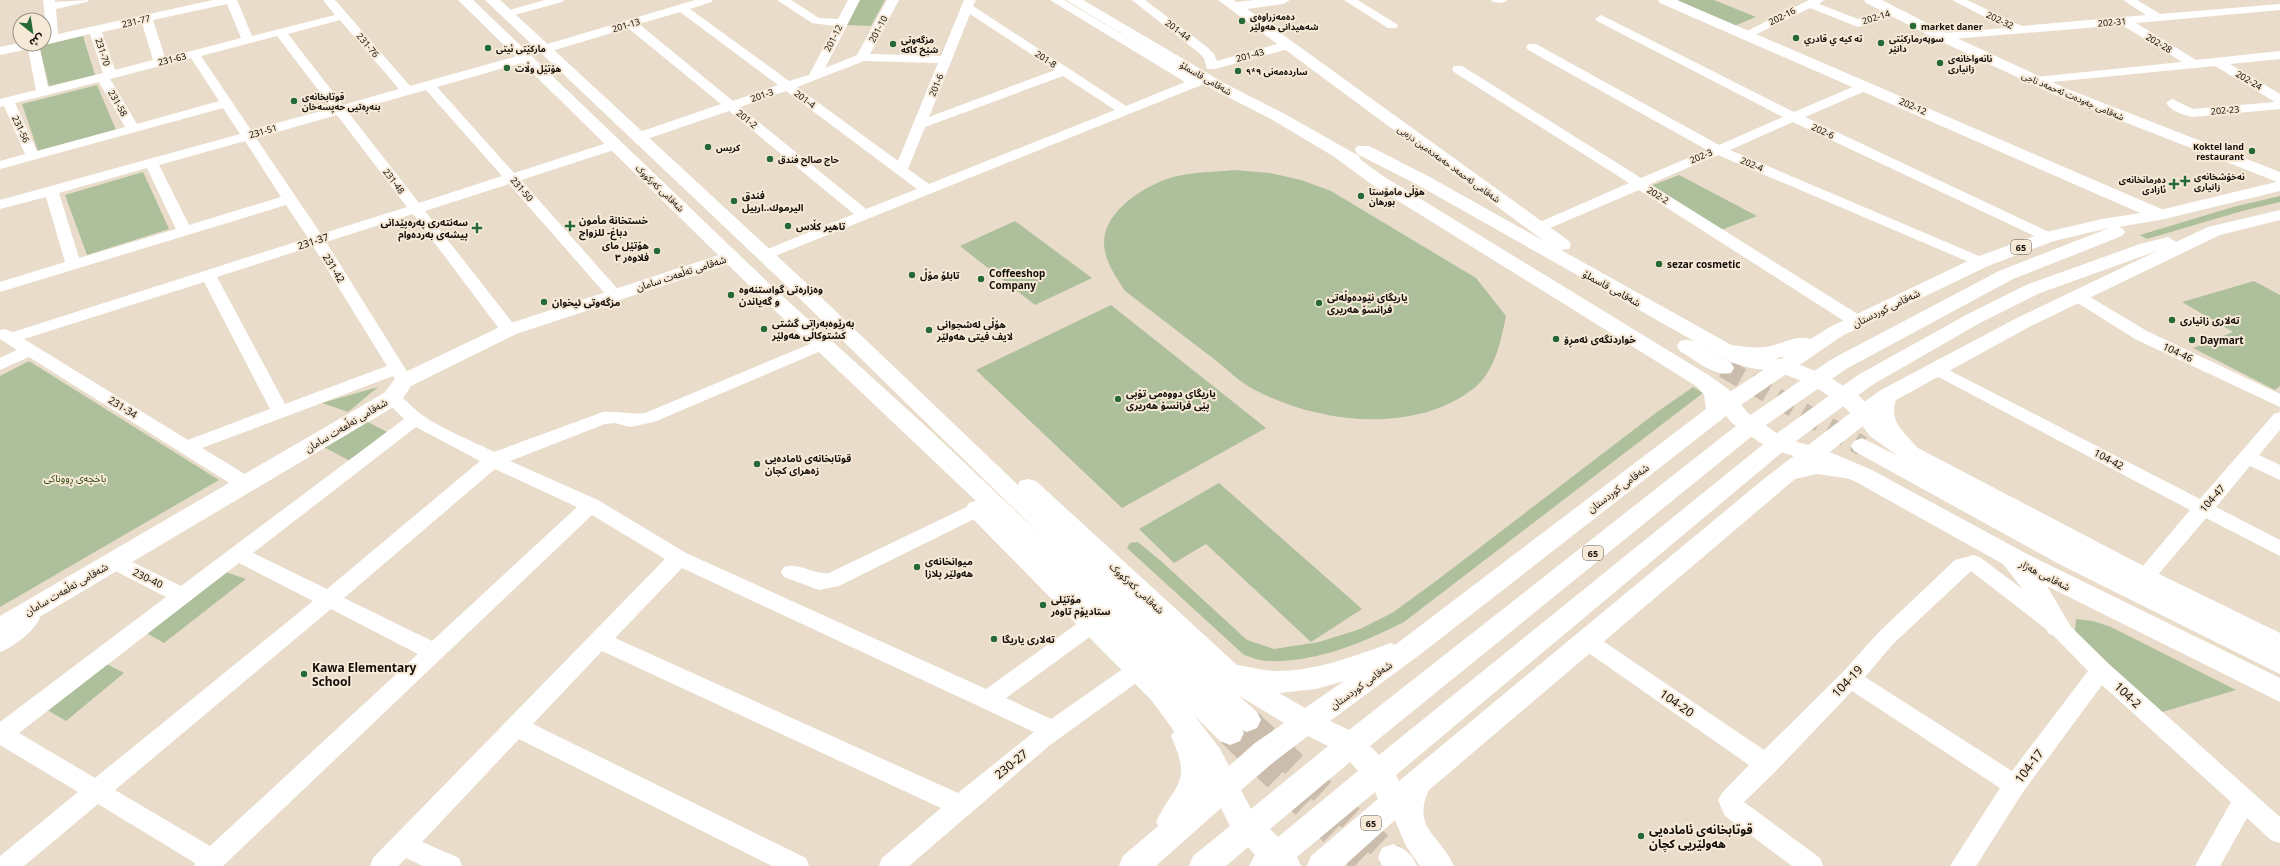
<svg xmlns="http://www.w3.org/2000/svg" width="2280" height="866" viewBox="0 0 2280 866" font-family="'Noto Sans','Noto Sans Arabic',sans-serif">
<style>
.green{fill:#aec09b}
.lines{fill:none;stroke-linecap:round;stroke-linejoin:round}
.secondary-tunnel{stroke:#cabdad;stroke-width:20;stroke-dasharray:20 10;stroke-linecap:butt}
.highway-tunnel{stroke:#cabdad;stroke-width:26;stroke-dasharray:26 13;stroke-linecap:butt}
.street{fill:#fff;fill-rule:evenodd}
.secondary{fill:#fff;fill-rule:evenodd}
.primary{fill:#fff;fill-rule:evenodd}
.highway{fill:#fff;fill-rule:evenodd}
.poi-dot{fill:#256a36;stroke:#f7e9d7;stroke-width:1.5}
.labels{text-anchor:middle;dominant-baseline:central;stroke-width:4;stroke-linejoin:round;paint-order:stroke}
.far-poi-label{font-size:9px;font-weight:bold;fill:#140f09;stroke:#f7e9d7;text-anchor:start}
.far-street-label{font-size:9px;fill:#140f09;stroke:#f7e9d7}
.shield{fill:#f7e9d7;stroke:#585047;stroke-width:1}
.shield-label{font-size:9px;font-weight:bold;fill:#140f09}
.poi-label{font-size:10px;font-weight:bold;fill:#140f09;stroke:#f7e9d7;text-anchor:start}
.street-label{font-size:10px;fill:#140f09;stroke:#f7e9d7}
.park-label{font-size:10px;fill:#2d4306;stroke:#f7e9d7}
.near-poi-label{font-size:12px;font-weight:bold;fill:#140f09;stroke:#f7e9d7;text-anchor:start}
.near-street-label{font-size:12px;fill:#140f09;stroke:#f7e9d7}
</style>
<rect width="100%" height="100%" fill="#eadcca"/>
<path class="green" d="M858,0H885L871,26L844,25Z
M1679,0H1714L1756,17L1732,27L1673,3Z
M83,36L95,75L49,86L39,46Z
M97,85L116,130L38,151L22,104Z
M1235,170L1270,173L1301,180L1331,191L1476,278L1506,316C1501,341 1495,372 1473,389C1413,435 1318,423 1255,390C1240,383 1227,369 1214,359C1184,336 1155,314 1125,291C1116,277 1105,262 1104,244C1103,210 1148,183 1177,176C1196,172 1215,172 1235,170Z
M143,172L169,229L87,255L65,195Z
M1679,175L1757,216L1716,232L1648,187Z
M2280,196V202L2242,211L2147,239L2140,235L2233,207Z
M1015,221L1092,278L1035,305L960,246Z
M2254,281L2280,295V386L2275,390L2193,348L2233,332L2182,302Z
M1111,305L1266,428L1122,508L976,370Z
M29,361L219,480L0,607V376Z
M378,387L348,412L322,403Z
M1693,387L1703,393L1404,622C1362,643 1316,663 1267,661C1260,661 1251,657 1244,655L1127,548L1130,543L1138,542L1161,561L1247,640L1274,649L1319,642L1360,629L1392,613L1436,581L1657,412Z
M364,420L389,433L350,461L322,446Z
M1219,483L1362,609L1311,642L1206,544L1174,563L1139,529Z
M220,570L246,579L164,643L143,631Z
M2076,619L2093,621L2111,627L2236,690L2159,713L2075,632Z
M101,661L124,673L66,721L44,708Z"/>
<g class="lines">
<path class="secondary-tunnel" d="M1724,368L1862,446"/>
<path class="highway-tunnel" d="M1247,720L1393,858
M1230,733L1367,866"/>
<path class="street" d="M43,0H55V2L89,0L87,2L56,9L58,34L213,0H237L252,36L335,15L323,0H335L410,86L521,55H529L531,58L529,61L437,87L514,173L610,142H620L622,145L620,148L521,180L622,294L620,297H608L509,184L425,211L515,326L517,330L515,334H503L413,214L326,242L413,381L410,385L404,387L398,385L393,376L202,448L253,479L255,484L253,489L246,491L239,489L29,357L0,370V358L17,350L0,339V330L4,329L13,332L308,238L286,205L0,292V282L65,262L46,197L0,209V200L240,134L223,108L0,169V161L25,154L4,106L0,107V99L36,90L28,49L0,55V47L20,43L39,44L48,87L103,73L90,34L44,45L42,44H44V37H47ZM227,4L241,38L165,58L153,20ZM340,20L399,89L343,105L288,34ZM142,23L153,60L115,70L102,32ZM277,36L332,108L251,130L201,56ZM191,58L219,101L137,124L110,79ZM99,82L125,127L37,151L15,103ZM426,90L502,176L419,203L348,112ZM337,115L407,207L321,234L256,138ZM245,141L281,197L189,225L159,165ZM147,168L176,229L79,258L59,193ZM313,246L387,366L285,404L217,277ZM204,282L270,409L188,440L24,339Z
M545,0H564L562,2L507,17L501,14L503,12Z
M695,0H713L711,2L690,9L789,81L809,75L835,26L812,23L777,0H791L819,18L838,19L848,0H860L825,68L857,55L887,0H899L870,54L941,56L964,0H976L973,6L1126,106L1185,82L1050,0H1064L1196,78L1205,75L1211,79L1209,82L765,260L760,258L757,255L760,252L854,214L729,111L644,140H634L632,137L634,134L721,104L628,28L545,53L539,49L541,46ZM680,12L778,85L733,101L639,24ZM970,14L1055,70L929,117ZM864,61L938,63L898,161L797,87ZM1063,76L1115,110L929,184L908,169L925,127ZM786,91L917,189L866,209L740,107Z
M1132,0H1145L1207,47L1214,54L1217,61L1288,41L1294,45L1292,48L1215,69H1207L1204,58L1199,53Z
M1344,0H1358L1398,25L1396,28H1388Z
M1491,0H1508L1502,3L1493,2Z
M1809,0H1824L1819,4L1858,19L1894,9L1900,12L1898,14L1858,27L1810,8L1751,37L1747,38L1741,34Z
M1952,0H1967L2022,26L2146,15L2123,0H2137L2160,14L2280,4V10L2136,23L2196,60L2280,51V59L2230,64L2280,94V109L2193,117C2183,115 2171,111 2166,103L2172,99L2193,109L2275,102L2215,66L2032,84L2030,81L2032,78L2036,77L2182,62L2122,25L1939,40L1937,37L1943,33L2006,28Z
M1601,15L1794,112L1862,83H1870L1872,86L1870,89L1805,117L2053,234L2056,237L2053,240H2043L1793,122L1730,150L1986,259L1989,262L1986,265H1976L1718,155L1650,184L1864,318L1866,322L1864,326H1852L1639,190L1543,231H1533L1531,228L1533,225L1629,183L1454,72L1452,69L1454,66H1462L1641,178L1707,150L1528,50L1526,47L1528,44H1536L1719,145L1783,117L1597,21L1595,19Z
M2079,292L2085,294L2147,331L2280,394V407L2135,339L2073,300L2071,297L2073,294Z
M822,339L828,340L830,344L828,348L654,422L630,427L615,423L605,424L510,461L598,500L686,553L986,689L1085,618L1092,616L1099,618L1102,624L1099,630L1006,698L1051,719L1130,664L1138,661L1146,664L1149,670L1146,676L1050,745L909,866H879L882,858L941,808L602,651L533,724L806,858L809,866H772L519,739L422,842L459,858L462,866H423L406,858L398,866H370L373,858L665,559L592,515L223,866H194L195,863L98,804L24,866H0V856L78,792L0,745V722L166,597L106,566L103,561L106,556L113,553L120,556L181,586L404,419L383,398L386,394C401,390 409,406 421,414C439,428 473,441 494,452L603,412C618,411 630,415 645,413ZM416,427L480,461L327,589L253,553ZM495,469L577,507L432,641L344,598ZM239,563L313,601L95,778L19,733ZM682,568L1034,732L958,793L615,638ZM331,609L418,654L210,846L115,790Z
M1937,364L2200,499L2274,414L2280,412V430L2259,455L2280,465V480L2250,466L2216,507L2280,540V556L2206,518L2151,583L2144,586L2137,583L2134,578L2137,573L2190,510L1931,373L1928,369L1931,365Z
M977,502L984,504L987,509L984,514L839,586L819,590L784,577L781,572L784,567C799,562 813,575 829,573Z
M1974,555L1981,558L2065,621L2109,664L2280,817V843L2271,840L2247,818L2220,866H2195L2231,802L2102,685L2023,792L1976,866H1950L2000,788L1852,691L1775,772L1744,802L1820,858L1823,866H1792L1725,816L1718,800L1722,793L1749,765L1580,647L1576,641L1580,635L1587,633L1594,635L1764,750L1842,673L1879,632L1955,560ZM1971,571L2051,633L2088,671L2012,771L1865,677L1893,644Z
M30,610L37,612L40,618C34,631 14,647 0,652V631L23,612Z"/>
<path class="secondary" d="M1066,0H1083L1226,84L1283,113L1359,156L1361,160L1383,176L1710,376L1728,389L1748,413L1775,432L1797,442L1820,448L1872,470L2027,554L2280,678V702L2047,586L2071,627L2067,634L2058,637L2049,634L2021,587L2003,564L1856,482L1806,459L1783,453L1759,442L1732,423L1712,399L1696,386L1371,184L1333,156L1271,119L1214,90Z
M1218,0H1234L1237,2L1254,0H1290L1283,4L1247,9L1569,241L1571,245L1569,249L1561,250L1744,352L1790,361L1828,376L1859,396L1872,408L1886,426L1918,448L2153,571L2280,633V674L2059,564L1854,451L1851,446L1854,441L1862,438L1898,456L1870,436L1856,418L1843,406L1814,386L1779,372L1750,368L1730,362L1697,343L1731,363L1734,368L1731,373C1714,377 1694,359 1680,351L1677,346L1680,341L1687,340L1694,341L1416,184L1357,154L1355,150L1357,146H1369L1428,176L1544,241Z
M1658,0H1677L2166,211L2169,215L2166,219H2154L1660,3Z
M1864,0H1882L1948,34L2065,88L2280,172V183L2053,94L1938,40L1866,3Z
M731,251L738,253L740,257L738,261L516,334L411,386L400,403L9,635L0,638V616L384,393L397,376L502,326Z"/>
<path class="primary" d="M1393,844C1405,849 1412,854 1417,866H1382L1378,858L1382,848Z"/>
<path class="highway" d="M458,0H473L778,292L931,431L1046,540L790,289L485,0H500L804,281L1018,485L1020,481L1028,479L1036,481L1237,665C1251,667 1263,671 1277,671C1317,671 1354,656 1391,643L1395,645L1706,409L1704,395L1692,381L1696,376C1711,372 1718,383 1725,395L1785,356C1762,362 1742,362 1719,356L1716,351L1719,346C1733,343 1750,349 1766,347C1781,345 1796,334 1811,339L1828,328L1974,258L2042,233L2102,219L2160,210L2280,181V191L2160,220L2118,227L2122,228L2125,232L2122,236L2013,279L1846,369L1762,428L1370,746L1379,755L1776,434L1858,375L1966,315L2026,285L2140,244L2168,237L2176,242L2208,227L2280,210V220L2220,235L2029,327L1896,400C1887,425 1910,435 1921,453L1918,458C1913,460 1908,461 1903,459C1892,453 1876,429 1873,418L1821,459L1860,465L1863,471L1860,477L1852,479L1817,474L1795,479L1429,790C1411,828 1441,836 1454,866H1420L1406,846L1395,820L1344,866H1307L1311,856L1378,799L1375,792L1297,857L1301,866H1249L1255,855L1248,847L1226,866H1189L1193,856L1230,826L1221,808L1156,866H1119L1123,856L1158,826L1156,822C1175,782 1193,785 1171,736L1174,731L1152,701L969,515L965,509L969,503L976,501L764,300ZM2109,228L1999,271L1832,359L1746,418L1349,730L1330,721L1422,653L1735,409L1842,336L1988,266L2054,241ZM2157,251L2015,319L1879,391L1765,478L1399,781L1396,775L1792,444L1872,385L1980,323L2040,293ZM1344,681L1305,708L1279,693L1316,689ZM1238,695L1284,723L1255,743L1229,766L1220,749L1194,715L1220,741L1230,745L1240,741L1244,733L1242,730L1247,732L1257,728L1261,720L1257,712ZM1308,736L1328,746L1251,809L1241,790L1275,761ZM1350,762L1358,771L1278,837L1270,829Z"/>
</g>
<g class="poi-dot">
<circle cx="1242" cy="21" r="4"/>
<circle cx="1913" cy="26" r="4"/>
<circle cx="1796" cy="38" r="4"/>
<circle cx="1881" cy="43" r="4"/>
<circle cx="893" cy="44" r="4"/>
<circle cx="488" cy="48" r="4"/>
<circle cx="1940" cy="63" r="4"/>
<circle cx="507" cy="68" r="4"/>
<circle cx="1238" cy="71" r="4"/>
<circle cx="294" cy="101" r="4"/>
<circle cx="708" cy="147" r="4"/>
<circle cx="2252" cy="151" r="4"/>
<circle cx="770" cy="159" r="4"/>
<path d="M2183 175h4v4h4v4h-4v4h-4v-4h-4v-4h4z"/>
<path d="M2172 178h4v4h4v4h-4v4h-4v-4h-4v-4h4z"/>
<circle cx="1361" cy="196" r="4"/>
<circle cx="734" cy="201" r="4"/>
<path d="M568 220h4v4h4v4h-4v4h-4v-4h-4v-4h4z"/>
<circle cx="788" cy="226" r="4"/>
<path d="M475 222h4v4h4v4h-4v4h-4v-4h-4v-4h4z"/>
<circle cx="657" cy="251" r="4"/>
<circle cx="1659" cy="264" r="4"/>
<circle cx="912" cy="275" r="4"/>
<circle cx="981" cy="279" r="4"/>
<circle cx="731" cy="295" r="4"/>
<circle cx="544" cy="302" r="4"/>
<circle cx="1319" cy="303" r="4"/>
<circle cx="2172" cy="320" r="4"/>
<circle cx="764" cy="329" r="4"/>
<circle cx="929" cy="330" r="4"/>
<circle cx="1556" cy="339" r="4"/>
<circle cx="2192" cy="340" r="4"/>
<circle cx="1118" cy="399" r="4"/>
<circle cx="757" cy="464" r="4"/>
<circle cx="917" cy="567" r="4"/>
<circle cx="1043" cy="605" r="4"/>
<circle cx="994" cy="639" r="4"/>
<circle cx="304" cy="674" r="4"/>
<circle cx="1641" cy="836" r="4"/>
</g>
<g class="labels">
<g class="far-poi-label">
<text x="1250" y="16">دەمەزراوەی<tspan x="1250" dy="10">شەهیدانی هەولێر</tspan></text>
<text x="1921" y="26">market daner</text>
<text x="1804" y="38">ته كيه ي قادري</text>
<text x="1889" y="38">سوپەرمارکێتی<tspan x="1889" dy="10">دانێر</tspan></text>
<text x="901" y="39">مزگه‌وتی<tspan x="901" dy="10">شێخ كاكه</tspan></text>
<text x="496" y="48">مارکێتی ئیتی</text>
<text x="1948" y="58">نانەواخانەی<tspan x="1948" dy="10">زانیاری</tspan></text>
<text x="515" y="68">هۆتێل وڵات</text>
<text x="1246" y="71">ساردەمەنی ٩*٩</text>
<text x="302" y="96">قوتابخانەی<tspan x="302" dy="10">بنەڕەتیی حەپسەخان</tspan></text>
<text x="2244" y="146" text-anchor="end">Koktel land<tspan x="2244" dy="10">restaurant</tspan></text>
<text x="716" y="147">كريس</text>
<text x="778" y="159">حاج صالح فندق</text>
<text x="2194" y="176">نەخۆشخانەی<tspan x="2194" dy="10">زانیاری</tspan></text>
<text x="2166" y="179" text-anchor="end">دەرمانخانەی<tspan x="2166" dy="10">ئازادی</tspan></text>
<text x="1369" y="191">هۆڵی مامۆستا<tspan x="1369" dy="10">بورهان</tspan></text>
</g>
<g class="far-street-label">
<text transform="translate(1782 16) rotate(-27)">202-16</text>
<text transform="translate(1876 17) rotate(-17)">202-14</text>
<text transform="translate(2000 20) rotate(25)">202-32</text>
<text transform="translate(136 21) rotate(-13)">231-77</text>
<text transform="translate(2112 22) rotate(-5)">202-31</text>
<text transform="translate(626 25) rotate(-17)">201-13</text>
<text transform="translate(878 29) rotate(-62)">201-10</text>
<text transform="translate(1178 30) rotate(37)">201-44</text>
<text transform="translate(833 38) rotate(-63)">201-12</text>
<text transform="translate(2159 43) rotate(31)">202-28</text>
<text transform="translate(368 45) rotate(50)">231-76</text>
<text transform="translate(103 52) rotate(72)">231-70</text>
<text transform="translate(1250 55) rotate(-15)">201-43</text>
<text transform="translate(172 59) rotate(-14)">231-63</text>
<text transform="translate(1046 59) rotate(33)">201-8</text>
<text transform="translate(1206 78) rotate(30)">شەقامی قاسملۆ</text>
<text transform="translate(2249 80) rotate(31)">202-24</text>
<text transform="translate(936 85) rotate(-68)">201-6</text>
<text transform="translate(762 95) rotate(-19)">201-3</text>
<text transform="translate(2073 96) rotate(23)">شەقامی جەودەت ئەحمەد ناجی</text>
<text transform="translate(805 99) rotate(37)">201-4</text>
<text transform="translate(118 103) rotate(60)">231-58</text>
<text transform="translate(1913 106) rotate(24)">202-12</text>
<text transform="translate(2225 110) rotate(-5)">202-23</text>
<text transform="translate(747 119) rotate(39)">201-2</text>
<text transform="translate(21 129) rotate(65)">231-56</text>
<text transform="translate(263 131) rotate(-16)">231-51</text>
<text transform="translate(1823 131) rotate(25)">202-6</text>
<text transform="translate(1701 156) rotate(-23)">202-3</text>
<text transform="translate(1449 164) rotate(36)">شەقامی ئەحمەد حەمەدەمین دزەیی</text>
<text transform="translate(1752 164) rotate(23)">202-4</text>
<text transform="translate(394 181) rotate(53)">231-48</text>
<text transform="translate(660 188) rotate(44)">شەقامی کەرکووک</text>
<text transform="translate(522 189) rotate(49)">231-50</text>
<text transform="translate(1658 195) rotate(32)">202-2</text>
</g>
<g class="shield">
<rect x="2011" y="240" width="20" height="14" rx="3"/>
<rect x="1583" y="546" width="20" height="14" rx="3"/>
<rect x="1361" y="816" width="20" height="14" rx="3"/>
</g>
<g class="shield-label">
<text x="2021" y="247">65</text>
<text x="1593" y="553">65</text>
<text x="1371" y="823">65</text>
</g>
<g class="poi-label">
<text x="742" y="195">فندق<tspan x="742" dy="12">اليرموك..اربيل</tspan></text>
<text x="579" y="220">خستخانة مأمون<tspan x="579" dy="12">دباغ- للزواج</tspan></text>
<text x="468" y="222" text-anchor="end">سەنتەری پەرەپێدانی<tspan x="468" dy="12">پیشەی بەردەوام</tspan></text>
<text x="796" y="226">تاهیر کڵاس</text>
<text x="649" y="245" text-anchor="end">هۆتێل مای<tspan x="649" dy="12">فلاوەر ٣</tspan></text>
<text x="1667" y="264">sezar cosmetic</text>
<text x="989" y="273">Coffeeshop<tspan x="989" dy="12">Company</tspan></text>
<text x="920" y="275">تابلۆ مۆڵ</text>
<text x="739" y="289">وەزارەتی گواستنەوە<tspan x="739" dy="12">و گەیاندن</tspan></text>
<text x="1327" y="297">یاریگای نێودەوڵەتی<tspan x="1327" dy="12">فرانسۆ هەریری</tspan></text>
<text x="552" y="302">مزگەوتی ئیخوان</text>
<text x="2180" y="320">تەلاری زانیاری</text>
<text x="772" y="323">بەڕێوەبەراتی گشتی<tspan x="772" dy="12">کشتوکاڵی هەولێر</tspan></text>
<text x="937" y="324">هۆڵی لەشجوانی<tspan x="937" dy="12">لایف فیتی هەولێر</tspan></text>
<text x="1564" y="339">خواردنگەی ئەمڕۆ</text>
<text x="2200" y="340">Daymart</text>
<text x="1126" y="393">یاریگای دووەمی تۆپی<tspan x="1126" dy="12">پێی فرانسۆ هەریری</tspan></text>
<text x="765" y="458">قوتابخانەی ئامادەیی<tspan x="765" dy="12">زەهرای کچان</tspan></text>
<text x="925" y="561">میوانخانەی<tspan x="925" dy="12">هەولێر پلازا</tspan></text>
<text x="1051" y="599">مۆتێلی<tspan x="1051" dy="12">ستادیۆم تاوەر</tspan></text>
<text x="1002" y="639">تەلاری یاریگا</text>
</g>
<g class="street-label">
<text transform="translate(313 241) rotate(-18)">231-37</text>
<text transform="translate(334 268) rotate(58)">231-42</text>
<text transform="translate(681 273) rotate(-18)">شەقامی تەڵعەت سامان</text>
<text transform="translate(1612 288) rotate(29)">شەقامی قاسملۆ</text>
<text transform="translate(1886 308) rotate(-26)">شەقامی کوردستان</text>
<text transform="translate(2178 352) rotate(25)">104-46</text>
<text transform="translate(123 407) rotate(32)">231-34</text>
<text transform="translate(346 425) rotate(-31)">شەقامی تەڵعەت سامان</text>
<text transform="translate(2109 459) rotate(28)">104-42</text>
<text transform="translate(1618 488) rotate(-37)">شەقامی کوردستان</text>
<text transform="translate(2212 498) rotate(-49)">104-47</text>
<text transform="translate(2045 575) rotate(27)">شەقامی هەژار</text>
<text transform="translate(148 578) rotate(26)">230-40</text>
<text transform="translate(1137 588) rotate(43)">شەقامی کەرکووک</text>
<text transform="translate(66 589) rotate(-30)">شەقامی تەڵعەت سامان</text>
<text transform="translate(1361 685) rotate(-36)">شەقامی کوردستان</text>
</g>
<g class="park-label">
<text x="75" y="478">باخچەی ڕووناکی</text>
</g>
<g class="near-poi-label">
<text x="312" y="667">Kawa Elementary<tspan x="312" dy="14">School</tspan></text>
<text x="1649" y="829">قوتابخانەی ئامادەیی<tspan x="1649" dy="14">هەولێریی کچان</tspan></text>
</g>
<g class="near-street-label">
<text transform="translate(1847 681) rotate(-47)">104-19</text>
<text transform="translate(2128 695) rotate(43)">104-2</text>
<text transform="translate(1677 703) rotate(35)">104-20</text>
<text transform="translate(1011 764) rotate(-39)">230-27</text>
<text transform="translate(2029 766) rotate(-53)">104-17</text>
</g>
</g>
<g transform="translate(32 32) rotate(150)"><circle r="19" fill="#f7e9d7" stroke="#9c9285"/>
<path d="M0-3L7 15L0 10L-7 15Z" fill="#256a36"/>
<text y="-6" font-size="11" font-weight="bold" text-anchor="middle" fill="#140f09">ش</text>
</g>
</svg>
